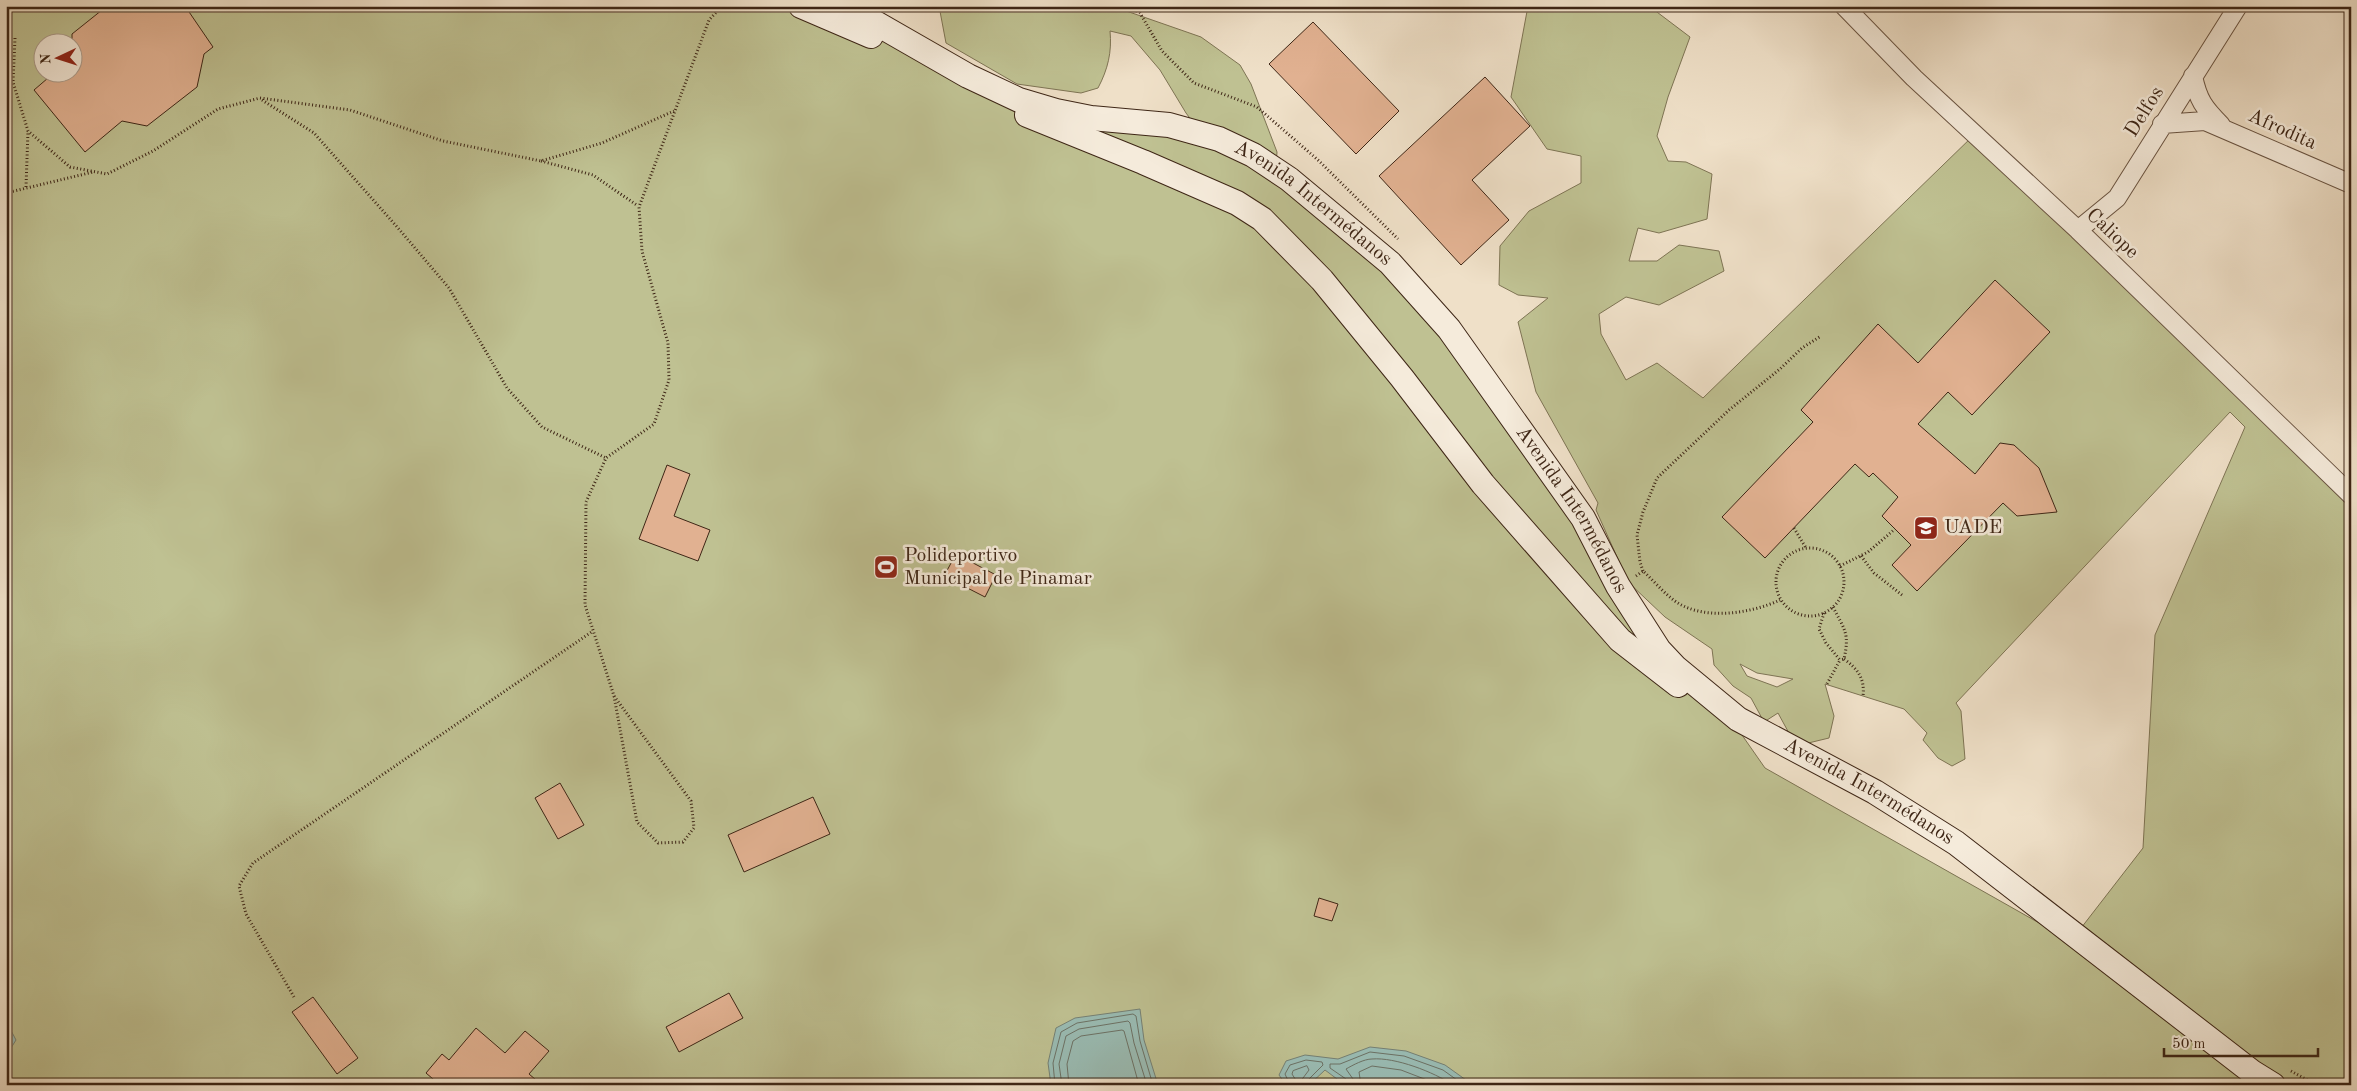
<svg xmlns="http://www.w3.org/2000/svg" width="2357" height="1091" viewBox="0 0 2357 1091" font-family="'Old Standard TT',serif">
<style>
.green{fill:#bfc192;stroke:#7e7454;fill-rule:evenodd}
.water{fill:#9abdb5;stroke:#758175}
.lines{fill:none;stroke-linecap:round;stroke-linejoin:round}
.shore{stroke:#6c7266;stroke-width:1}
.building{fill:#e1b191;stroke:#3e2616}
.street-casing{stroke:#6a5442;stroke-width:20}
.secondary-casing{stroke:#3e2616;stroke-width:26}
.path{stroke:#3e2616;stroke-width:3;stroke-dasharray:1 2.5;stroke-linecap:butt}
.street{stroke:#f5ebdb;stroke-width:18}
.secondary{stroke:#f5ebdb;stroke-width:24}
.labels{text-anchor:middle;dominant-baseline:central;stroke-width:5;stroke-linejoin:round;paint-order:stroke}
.street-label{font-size:20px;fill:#3e2616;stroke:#f5ebdb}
.poi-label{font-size:20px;fill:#3e2616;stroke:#f5ebdb;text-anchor:start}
</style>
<rect width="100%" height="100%" fill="#efe0c8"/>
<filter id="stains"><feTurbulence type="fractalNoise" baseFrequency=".004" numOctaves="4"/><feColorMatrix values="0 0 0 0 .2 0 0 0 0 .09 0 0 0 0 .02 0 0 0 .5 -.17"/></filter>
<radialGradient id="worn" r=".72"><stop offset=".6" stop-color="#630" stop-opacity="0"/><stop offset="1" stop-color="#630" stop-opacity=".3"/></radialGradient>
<path class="green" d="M6,6H841L999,98L1201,133L1186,113L1160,70L1131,36L1110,31C1112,52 1108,69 1098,88L1081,93L1017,84L946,43L939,6H1112L1201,37L1240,65L1251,84L1277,152L1276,166L1390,263L1626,577L1596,510L1598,503L1536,392L1518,322L1548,298L1518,295L1499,285L1500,246L1529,211L1581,183V156L1547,149L1511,97L1528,6H1649L1690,37L1668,97L1657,136L1668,161L1686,162L1712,174L1707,219L1659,233L1638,228L1629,261H1657L1679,245L1719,251L1724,271L1659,305L1626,297L1599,314L1601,334L1626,380L1657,363L1703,398L1975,134L2351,498V1085H6ZM42,42H72V72H42ZM2230,412L2245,427L2155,635L2143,848L2071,941L1765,768L1735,725L1666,677L1628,582L1665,617L1712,649L1714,665L1733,686L1751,698L1764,722L1778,713L1796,746L1829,738L1834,716L1825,684L1904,709L1927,733L1923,740L1938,758L1952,766L1965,759L1961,711L1956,703ZM1740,664L1757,673L1793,679L1777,687L1747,676Z"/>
<path class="water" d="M1140,1009L1144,1040L1158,1085H1051L1048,1063L1056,1028L1075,1018Z
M6,1021L16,1040L6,1056Z
M1370,1047L1406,1051L1445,1065L1473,1085H1345L1325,1070L1309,1085H1286L1279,1075L1286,1061L1305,1055L1338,1059Z"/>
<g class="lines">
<path class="shore" d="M1307,1066L1309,1070L1300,1082H1297L1292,1074L1293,1071Z
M1055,1085L1053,1063L1061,1032L1077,1023L1133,1014L1136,1016L1140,1041L1153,1085
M1062,1085L1059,1064L1066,1036L1079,1029L1128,1021L1130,1023L1134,1043L1147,1085
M1069,1085L1067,1064L1073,1041L1081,1036L1122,1030L1124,1031L1139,1085
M1290,1085L1285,1074L1290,1065L1306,1060L1322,1062L1323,1065L1308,1080L1306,1085
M1347,1085L1346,1079L1330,1068V1064H1340L1370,1052L1404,1056L1443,1070L1464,1085
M1354,1085L1353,1079L1346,1069C1353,1065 1364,1059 1372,1059C1395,1057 1434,1072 1453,1085
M1361,1085L1359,1072L1372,1066L1401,1070L1440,1085"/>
</g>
<path class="building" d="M107,6H185L213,47L204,54L197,87L147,126L122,121L85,152L34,90L55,72H72V34Z
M1313,22L1399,111L1356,154L1269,64Z
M1485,77L1530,126L1472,180L1509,220L1461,265L1379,176Z
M1995,280L2050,332L1972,415L1948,392L1918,424L1975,474L2000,443L2014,445L2039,468L2057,512L2017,516L2003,503L1917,591L1892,565L1911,545L1882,516L1898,497L1873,473L1869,477L1855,464L1765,558L1722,517L1813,422L1801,410L1878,324L1918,363Z
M667,465L690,474L674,516L710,530L698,561L639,539Z
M956,554L996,575L985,597L944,576Z
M560,783L584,825L558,839L535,798Z
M813,797L830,834L744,872L728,835Z
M1319,898L1338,904L1332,921L1314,916Z
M729,993L743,1018L679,1052L666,1027Z
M313,997L358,1058L337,1074L292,1012Z
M476,1028L505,1053L525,1031L549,1051L529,1074L542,1085H440L426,1073L442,1054L449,1060Z"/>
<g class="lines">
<defs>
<path id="street" d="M1844,6L1914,78L2078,230L2351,495
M2193,76C2198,100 2204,108 2221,125
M2162,124L2205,121L2351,184
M2078,230L2117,198L2238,6"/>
<g id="secondary">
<path d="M801,6L871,36"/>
<path id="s1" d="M846,6L968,76L1019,100L1056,111L1091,118L1169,125L1219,139L1253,155L1289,179L1390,263L1449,329L1583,518L1618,586L1659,650L1675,667L1738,719L1875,792L1956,843L2252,1072L2273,1085"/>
<path d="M1027,115L1143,162L1237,203L1262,219L1322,280L1402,378L1483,484L1620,640L1678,685"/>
</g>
</defs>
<use href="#street" class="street-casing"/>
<use href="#secondary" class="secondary-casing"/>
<path class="path" d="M1127,6L1140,13L1162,51L1194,83L1257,107L1318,160L1398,239
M15,38L13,82L28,131L70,167L107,174L153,151L218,109L260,98L350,110L443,141L541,161L602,143L674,111
M262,100L314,133L398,228L449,288L507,388L542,427L606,458
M541,161L593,175L638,206
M26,187L28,131
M6,193L93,172
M1794,528L1806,548
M1776 582a34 34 0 1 1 68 0a34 34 0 1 1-68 0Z
M1861,556L1874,573L1902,595
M1840,566L1868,552L1895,529
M1643,571L1640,562L1637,535L1643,512L1657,478L1729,410L1780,369L1802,348L1821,336
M1636,576L1643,571C1652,579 1661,590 1671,598C1699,622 1750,614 1780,600
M1833,607C1844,629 1850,633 1844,659L1840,660
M1824,613L1819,629L1826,643L1840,660L1827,684
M1844,659C1858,669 1865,679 1863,696
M614,696L691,801L694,828L683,842L658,843L637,822L614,696L585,605L586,502L606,458L654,424L669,380L668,343L642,251L639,207L709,20L722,6
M294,997L246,914L239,886L253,863L593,631
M2291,1071L2316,1085"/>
<use href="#street" class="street"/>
<use href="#secondary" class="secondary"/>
</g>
<defs>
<symbol id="university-square" viewBox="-11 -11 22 22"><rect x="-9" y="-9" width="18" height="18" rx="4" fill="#8f2418" stroke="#f5ebdb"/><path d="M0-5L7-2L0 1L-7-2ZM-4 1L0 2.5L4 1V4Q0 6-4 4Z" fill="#fff"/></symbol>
<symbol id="stadium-square" viewBox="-11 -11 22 22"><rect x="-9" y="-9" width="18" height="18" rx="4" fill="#8f2418" stroke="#f5ebdb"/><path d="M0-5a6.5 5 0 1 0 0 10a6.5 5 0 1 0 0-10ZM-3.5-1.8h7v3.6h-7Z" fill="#fff"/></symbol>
</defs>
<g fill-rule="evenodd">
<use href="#university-square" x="1912" y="514" width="28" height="28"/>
<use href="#stadium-square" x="872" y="553" width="28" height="28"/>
</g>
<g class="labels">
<g class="street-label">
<text transform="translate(2145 112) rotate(-58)">Delfos</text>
<text transform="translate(2282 130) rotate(24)">Afrodita</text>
<text stroke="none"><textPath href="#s1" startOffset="516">Avenida Intermédanos</textPath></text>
<text transform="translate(2112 234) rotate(43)">Caliope</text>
<text stroke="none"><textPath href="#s1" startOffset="921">Avenida Intermédanos</textPath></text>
<text stroke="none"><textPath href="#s1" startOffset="1341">Avenida Intermédanos</textPath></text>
</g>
<g class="poi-label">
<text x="1944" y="528">UADE</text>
<text x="904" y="556">Polideportivo<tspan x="904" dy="23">Municipal de Pinamar</tspan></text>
</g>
</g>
<rect width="2357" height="1091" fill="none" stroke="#efe0c8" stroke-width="25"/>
<rect x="8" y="8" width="2342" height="1076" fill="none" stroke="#3e2616" stroke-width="2.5"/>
<rect x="12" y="12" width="2332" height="1066" fill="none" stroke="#3e2616"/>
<g transform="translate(58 58) rotate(266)"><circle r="24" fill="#f5ebdb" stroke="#ac9c8c"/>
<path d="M0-4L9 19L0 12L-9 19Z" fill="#8f2418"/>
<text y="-8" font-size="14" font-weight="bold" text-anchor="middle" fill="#3e2616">N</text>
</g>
<path d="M2164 1048v8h154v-8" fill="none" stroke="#3e2616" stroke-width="2.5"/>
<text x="2172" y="1048" font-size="15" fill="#3e2616" stroke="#f5ebdb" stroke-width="4" paint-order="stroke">50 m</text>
<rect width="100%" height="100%" filter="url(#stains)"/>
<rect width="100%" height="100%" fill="url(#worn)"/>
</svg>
